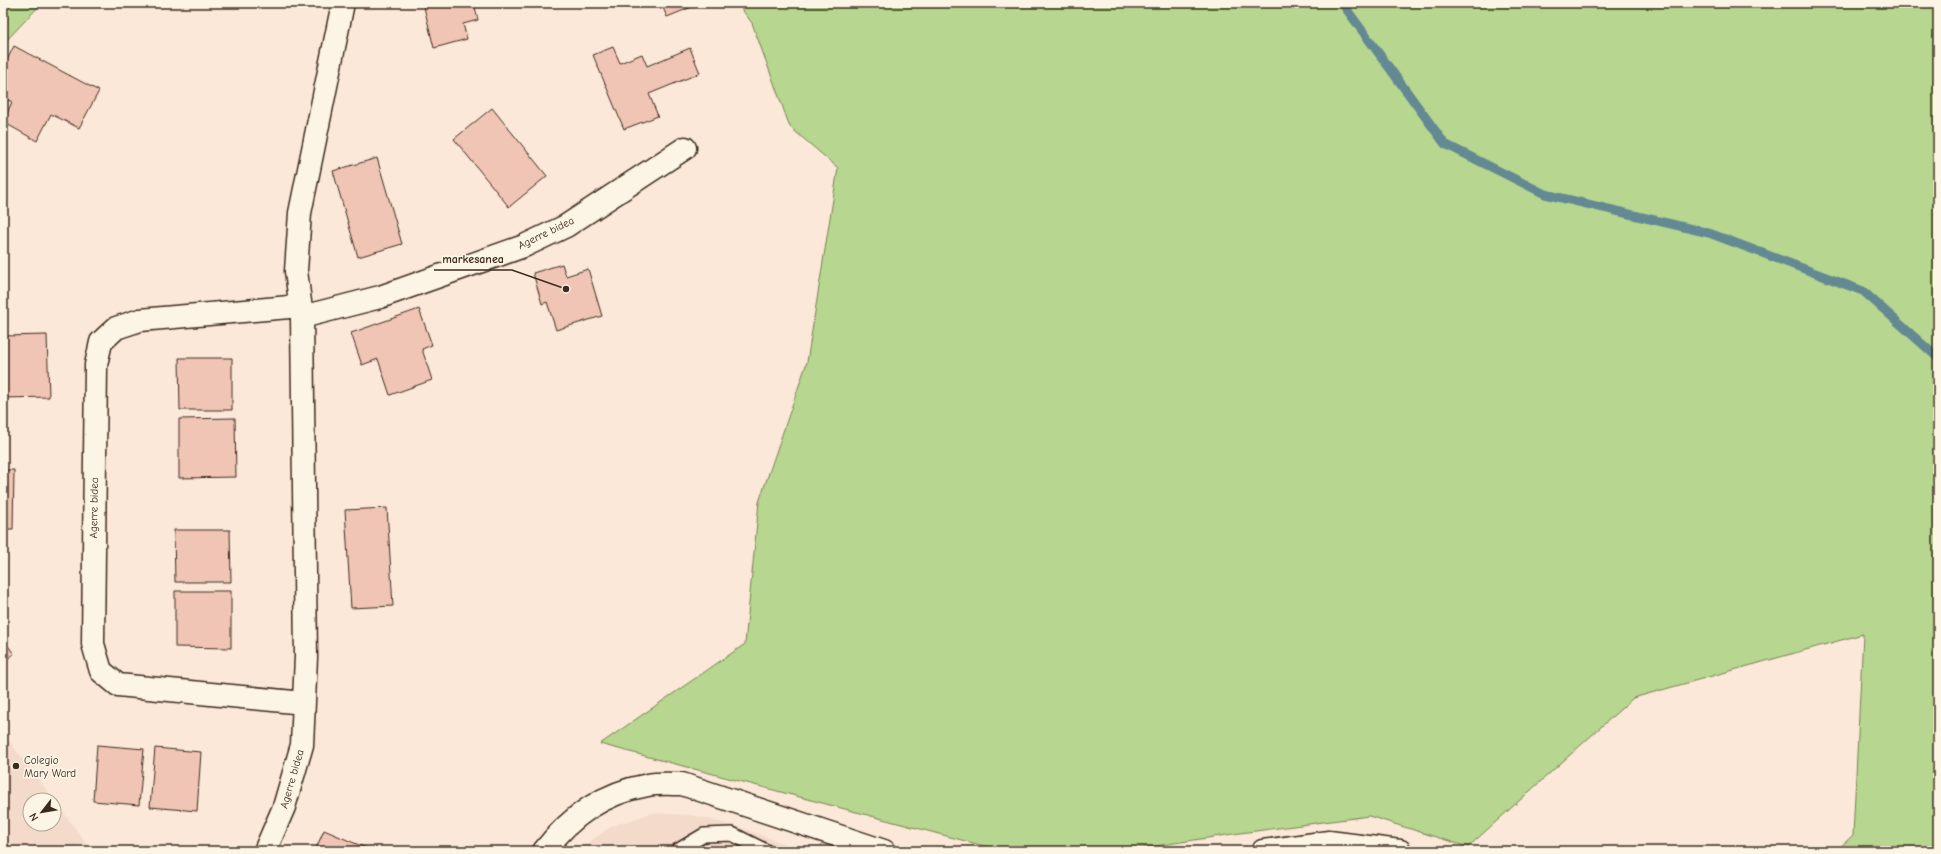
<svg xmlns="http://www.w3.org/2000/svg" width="1941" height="854" viewBox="0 0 1941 854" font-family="'Comic Neue',sans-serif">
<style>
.built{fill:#f4daca}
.green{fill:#b7d68f;stroke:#798056}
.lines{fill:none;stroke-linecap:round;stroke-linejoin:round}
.stream{stroke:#648993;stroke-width:9}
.building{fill:#f0c5b5;stroke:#3b2a1e}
.lane-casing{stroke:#3b2a1e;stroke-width:16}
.street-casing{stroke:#3b2a1e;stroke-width:25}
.lane{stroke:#fcf5e5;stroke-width:13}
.street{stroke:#fcf5e5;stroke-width:22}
.poi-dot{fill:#3b2a1e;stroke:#fcf5e5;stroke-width:1.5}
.labels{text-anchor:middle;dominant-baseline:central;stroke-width:3.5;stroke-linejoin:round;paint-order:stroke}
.street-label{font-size:11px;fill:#3b2a1e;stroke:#fcf5e5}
.poi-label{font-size:11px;fill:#3b2a1e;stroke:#fcf5e5;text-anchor:start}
.leader{fill:none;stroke:#3b2a1e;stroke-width:1.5}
.callout-dot{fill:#3b2a1e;stroke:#fcf5e5;stroke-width:1.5}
.callout-label{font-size:12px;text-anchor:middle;font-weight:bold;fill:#3b2a1e;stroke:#fcf5e5;stroke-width:3.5;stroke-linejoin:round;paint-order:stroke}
</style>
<rect width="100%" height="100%" fill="#fbe8d8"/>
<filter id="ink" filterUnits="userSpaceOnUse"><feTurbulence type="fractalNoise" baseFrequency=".025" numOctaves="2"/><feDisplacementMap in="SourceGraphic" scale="8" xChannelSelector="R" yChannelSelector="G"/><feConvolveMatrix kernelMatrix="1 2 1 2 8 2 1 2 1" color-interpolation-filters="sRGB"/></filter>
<g filter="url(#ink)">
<path class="built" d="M3,733L54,800H30V824H54V800L86,843L52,851H3Z
M652,813L691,815L740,827L802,851H576L612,826Z"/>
<path class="green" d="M3,3H42L3,44Z
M737,3H1938V851H1836L1853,835L1863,634L1633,698L1468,847L1369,816L1233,834L1123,851H1003L600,744L745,644L759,502L807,362L838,168L790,127L752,23Z"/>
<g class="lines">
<path class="stream" d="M1342,3L1445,144L1545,194L1709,233L1863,291L1938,358"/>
</g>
<path class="building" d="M423,3H474L478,20L463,24L467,39L434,48Z
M661,3H698L699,4L667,17Z
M14,46L99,91L79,128L51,114L37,141L3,122L12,102L3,97V68Z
M613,47L620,63L642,54L647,66L690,48L700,73L649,94L658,116L624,129L593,55Z
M492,108L547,176L509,207L454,139Z
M377,158L402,244L358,257L333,171Z
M562,264L566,276L588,269L602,316L556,330L547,302L542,304L533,273Z
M419,309L432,345L422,349L432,380L390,395L378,359L362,365L351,333Z
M47,335L49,397L3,398V336Z
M179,358H232V410H180Z
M235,418L236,477L179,478V419Z
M3,470H14L13,529H3Z
M387,508L393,606L351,608L345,510Z
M174,530H230L231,582H175Z
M175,591H231V648L175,647Z
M3,639L14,654L3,662Z
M97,745L144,749L139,805L93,801Z
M155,748L201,752L197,811L150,807Z
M324,830L373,851H315Z"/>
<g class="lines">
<defs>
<path id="lane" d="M677,851L704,835L732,834L766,851"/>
<path id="street" d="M301,306L140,320L116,328L101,342L96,365L93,644L101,671L118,685L304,703
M302,317L380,297L524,246L566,226L685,148
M265,851L284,807L302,745L306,657L302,317L296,271L300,213L343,3
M544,851C571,816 603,793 648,785C658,783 671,784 682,784L884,851
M1263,851L1329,842L1400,851"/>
</defs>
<use href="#lane" class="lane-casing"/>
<use href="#street" class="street-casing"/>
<use href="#lane" class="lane"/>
<use href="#street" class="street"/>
</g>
</g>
<circle class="poi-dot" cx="16" cy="766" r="4"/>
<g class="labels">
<g class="street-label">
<text transform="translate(546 233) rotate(-26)">Agerre bidea</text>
<text transform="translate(94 508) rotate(-89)">Agerre bidea</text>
<text transform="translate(292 779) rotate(-74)">Agerre bidea</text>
</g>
<g class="poi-label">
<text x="24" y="760">Colegio<tspan x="24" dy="13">Mary Ward</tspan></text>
</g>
</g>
<path class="leader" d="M566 289L512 270H434"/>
<circle class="callout-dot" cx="566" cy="289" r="4"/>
<g class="callout-label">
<text x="473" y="263">markesanea</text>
</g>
<rect width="1941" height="854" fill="none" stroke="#fcf5e5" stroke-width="16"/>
<rect x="8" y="8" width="1925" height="838" fill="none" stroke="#3b2a1e" stroke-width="1.5" filter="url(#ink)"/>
<g transform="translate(42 812) rotate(239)"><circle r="19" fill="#fcf5e5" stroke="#afa495"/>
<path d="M0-3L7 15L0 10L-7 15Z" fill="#3b2a1e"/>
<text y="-6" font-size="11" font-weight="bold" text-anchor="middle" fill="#3b2a1e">N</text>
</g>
</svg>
